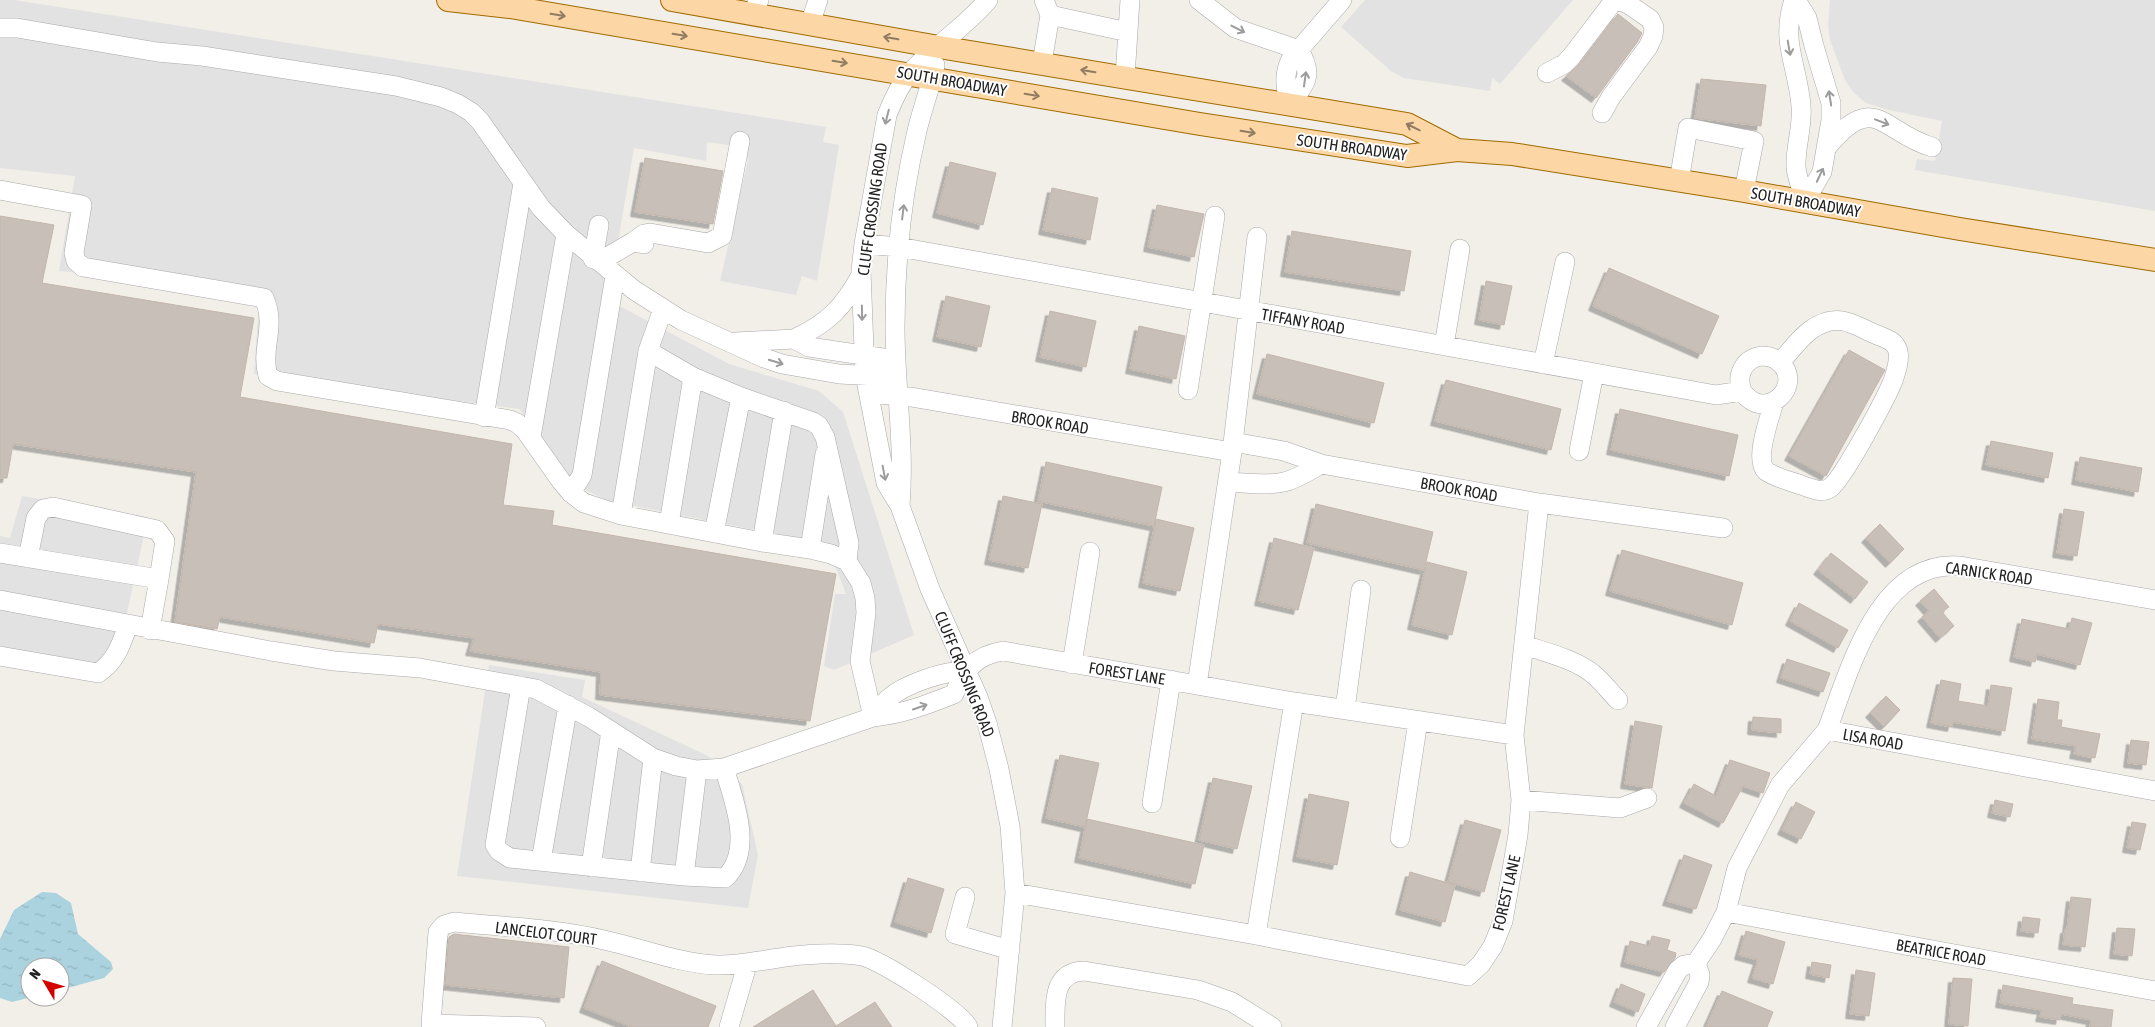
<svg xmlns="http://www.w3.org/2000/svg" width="2155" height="1027" viewBox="0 0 2155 1027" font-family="'Asap Condensed',sans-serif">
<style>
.parking{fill:#e2e2e2}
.water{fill:url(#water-ripples)}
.building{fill:#c7bfb8;stroke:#c4b6ab;filter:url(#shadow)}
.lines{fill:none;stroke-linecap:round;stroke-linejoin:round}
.minor-casing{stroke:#a9a9a9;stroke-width:20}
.major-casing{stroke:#a06b00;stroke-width:24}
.minor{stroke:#fff;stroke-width:19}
.major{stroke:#fcd6a4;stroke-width:22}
.oneway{stroke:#8f7c63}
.oneway2{stroke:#9c9c9c}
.labels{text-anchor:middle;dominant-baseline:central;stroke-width:4;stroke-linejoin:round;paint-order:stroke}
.street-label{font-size:16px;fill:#222;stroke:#fff}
</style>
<defs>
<pattern id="water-ripples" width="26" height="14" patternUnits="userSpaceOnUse" patternTransform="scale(1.25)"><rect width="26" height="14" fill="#aad3df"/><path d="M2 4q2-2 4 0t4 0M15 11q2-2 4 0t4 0" fill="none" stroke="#92b5bf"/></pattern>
<filter id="shadow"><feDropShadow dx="-4.5" dy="4.5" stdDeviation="0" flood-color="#0004"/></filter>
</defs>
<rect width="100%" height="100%" fill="#f2efe9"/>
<path class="parking" d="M0,0H14L826,127L823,142L839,145L817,281L802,276L796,295L720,281L748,160L742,147L707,142L706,161L634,148L608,300L729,364L819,391L843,412L914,635L834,670L824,666L835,594H846L835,565L801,539L609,501L576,486L543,448L520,409L254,374L260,289L59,271L75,176L0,168Z
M1365,0H1573L1500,84L1492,78L1490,91L1404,78L1391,71L1341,27Z
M1830,0H2155V211L1915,170L1917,159L1935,161L1942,121L1889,110L1866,103L1853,92L1845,80L1830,40L1828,26Z
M22,496L148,517L114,672L0,646V536L10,538Z
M489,665L585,680L582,697L708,756L742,784L758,855L748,908L457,876Z"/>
<path class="water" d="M42,892L56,893L71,903L78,934L111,962L113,969L104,978L60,990V967H30V997H32L12,1002L0,998V939L14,910Z"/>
<path class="building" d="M1618,14L1642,33L1638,41L1596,98L1566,76L1580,64Z
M1701,79L1766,85L1761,126L1695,118Z
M645,158L723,171L713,224L635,212Z
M950,162L996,173L983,225L937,213Z
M1052,188L1098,198L1090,240L1043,230Z
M1157,205L1204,214L1194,257L1148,247Z
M0,216L54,225L42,283L254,318L240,397L512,444L503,505L554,511L552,525L836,574L810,721L600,695L601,672L470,651L474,638L378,624L374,643L220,617L217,629L175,622L196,472L13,444L7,478H0Z
M1292,231L1411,251L1404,291L1285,272Z
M1609,268L1719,316L1702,354L1593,306Z
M1486,281L1512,286L1504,325L1479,320Z
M946,296L990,306L981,347L937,337Z
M1050,311L1096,321L1086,367L1040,357Z
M1139,326L1185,336L1176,379L1130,369Z
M1849,350L1885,370L1826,476L1789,456Z
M1267,354L1384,383L1374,423L1257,394Z
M1446,380L1561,409L1551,450L1435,421Z
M1620,409L1738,435L1729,476L1611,450Z
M1991,441L2053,453L2048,478L1986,465Z
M2080,457L2142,468L2138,492L2076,480Z
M1046,462L1162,487L1154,526L1038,501Z
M1003,496L1042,504L1028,568L989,560Z
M1316,504L1433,532L1424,570L1307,543Z
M2064,509L2084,512L2077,556L2057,553Z
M1156,519L1194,528L1180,591L1143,583Z
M1880,524L1904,549L1890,563L1866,538Z
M1274,538L1314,548L1298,610L1259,601Z
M1622,550L1743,583L1732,625L1610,591Z
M1831,553L1868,582L1855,599L1818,570Z
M1427,562L1467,572L1452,635L1412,625Z
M1934,589L1949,607L1942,612L1954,626L1940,638L1922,617L1929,611L1920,601Z
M1799,603L1848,630L1838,648L1790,621Z
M2072,618L2092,623L2080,665L2037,654L2035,662L2014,657L2022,619L2069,629Z
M1787,659L1830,673L1823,692L1781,678Z
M1941,680L1961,684L1958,701L1988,706L1991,685L2012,688L2005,731L1953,722L1952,727L1931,723Z
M1886,696L1900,710L1884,727L1870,713Z
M2038,699L2059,702L2057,720H2062L2061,727L2100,734L2095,758L2074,754L2076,746L2032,739Z
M1753,717L1781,719V733L1752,730Z
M1635,721L1662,726L1652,788L1625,784Z
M2131,740L2149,742L2146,765L2128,763Z
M1060,755L1099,763L1085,827L1046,818Z
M1730,760L1770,773L1763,793L1743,786L1723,823L1684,803L1694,784L1716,796Z
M1213,778L1252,786L1237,849L1199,840Z
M1309,794L1349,802L1337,865L1297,857Z
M1995,800L2013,804L2010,817L1992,813Z
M1796,802L1815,812L1801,839L1782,830Z
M1087,819L1204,845L1195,884L1079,858Z
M1465,820L1501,830L1484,892L1448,882Z
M2132,822L2146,824L2140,850L2127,848Z
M1684,855L1712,865L1696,909L1667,901Z
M1410,872L1455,885L1445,922L1400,910Z
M908,878L944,889L931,933L895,922Z
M2071,897L2091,899L2085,947L2063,945L2065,929H2067Z
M2023,917L2040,919L2038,933L2021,931Z
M2117,928L2135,929L2132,956L2114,954Z
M1746,931L1785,942L1773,984L1752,978L1758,960L1739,955Z
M454,934L569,947L564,998L445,985L449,937Z
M1652,936L1670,940L1667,950L1676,953L1675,958L1664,972L1625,962L1630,941L1649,946Z
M602,961L716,1006L708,1027H632L584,1008Z
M1812,962L1831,965L1829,978L1810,974Z
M1856,970L1875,973L1869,1016L1850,1014Z
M1953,978L1972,979L1968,1026L1949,1024Z
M1621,984L1645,994L1638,1012L1614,1002Z
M2003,985L2073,998L2072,1004L2113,1010L2111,1027H2090L2091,1020L2061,1014L2060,1020L2040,1017L2042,1010L2000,1003Z
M813,990L836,1026L875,1002L892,1027H753Z
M1722,991L1773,1012L1767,1027H1706Z"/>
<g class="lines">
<defs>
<path id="minor" d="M988,0C964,28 933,47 909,74C899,86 893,100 887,115L864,244L861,271L865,375L886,483L900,506L930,589L978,697L987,723L999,769L1010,826L1015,893L1002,1027
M1199,0L1235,28L1299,50C1314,75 1306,84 1289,104
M1794,0C1780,42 1798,66 1801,106C1803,126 1795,148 1796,167C1797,178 1802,190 1805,201
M1796,0L1807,18L1814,46L1831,103V120L1822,172L1805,201
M752,14L759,0
M1050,15L1128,32
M810,24L818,0
M0,28H17L157,52L202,56L396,86L441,97L458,104L471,112L480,121L541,208L566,234L634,290L681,320L764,358L782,364L839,374L897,377
M1042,63L1050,15L1044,0
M1547,73L1564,64L1571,57L1613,2L1621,1L1628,4L1650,19L1654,27L1653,36L1648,47L1611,97L1602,113
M1125,77L1130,0
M1289,104C1286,87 1283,75 1291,59L1342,0
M1827,147C1875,89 1883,133 1932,147
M1679,181L1688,128L1754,141L1744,191
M0,190L82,205L74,253L76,261L83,267L264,298C277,327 260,348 268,376L277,381L510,420L517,423L525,430L561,481L571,493L584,503L621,515L762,542L810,549L831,554L847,561L861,583L865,598L866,613L860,661L873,717
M599,225L593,259L609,256L633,242L644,244
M633,242L644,234L650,233L708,243L722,236L740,141
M864,244L899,247L1716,395L1742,391C1765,425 1806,384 1779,362C1774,357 1767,356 1761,356C1743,359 1736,376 1742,391
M794,339C828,323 843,308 861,275
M736,342L794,339L809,347L896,360
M1444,346L1460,249
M648,351L693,377L741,397L813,422L819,426L825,437L849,543L847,561
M1543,364L1565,262
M1188,390L1215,216
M869,393L911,397L1232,452
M1774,402C1770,417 1754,459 1766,471C1776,478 1790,481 1801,485C1810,488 1821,494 1830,488C1843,479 1886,398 1893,381C1896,372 1900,360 1898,351C1895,340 1884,338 1875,334C1865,330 1854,323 1843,321C1815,316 1796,344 1780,363
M484,417L523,183
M531,437L566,234
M1233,442L1284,451L1321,464L1539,503L1723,528
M1579,451L1594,373
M1228,482C1246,483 1266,486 1284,482C1297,479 1309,471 1321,464
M571,493L582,475L615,276
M900,506C905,446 895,387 895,327C895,262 902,194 917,131C922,109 931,87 935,65
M621,515L648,351L663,309
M669,524L693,377
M714,533L741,397
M762,542L784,411
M810,549L825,454
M0,553L159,579L150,630
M28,558L36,518L43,509L53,507L157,530L165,541L159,579
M0,600L271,651L334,661L420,668L536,689L589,717L653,758L676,766L697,770L724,768L873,717C903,714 926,705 954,694C966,669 974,656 1003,651L1294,702L1514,735
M1524,645C1545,652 1577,660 1593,674C1602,681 1610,692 1618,700
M0,656L98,673C116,661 121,645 128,625
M1072,664L1090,552
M1197,685L1232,452L1257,237
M521,686L495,845L499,851L510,858L684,876L725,878C754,851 734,800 724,768
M1345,709L1361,590
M873,717C878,711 883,704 888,699C904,684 944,671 965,671
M1827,730C1850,670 1878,559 1960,566L2155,600
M1521,800L1620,808L1647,798
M1152,803L1171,680
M1400,838L1418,721
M541,861L568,705
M591,867L611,731
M640,872L653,758
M684,876L697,770
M1015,893L1256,935L1468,976L1481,964L1493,946L1503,921L1518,835L1521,800L1514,735L1539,503
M965,897L955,934L1010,950
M1726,912L2155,991
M1256,935L1294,702
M536,1027L431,1024L438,932L444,925L454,922C503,927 555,928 604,940C641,948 678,963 715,965C739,966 756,961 779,958C803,954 838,952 862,956C881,960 960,1011 968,1027
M729,1027L747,965
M1055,1027C1055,1004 1052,972 1084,971L1198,990L1232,1002L1272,1027
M1646,1027L1678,970L1684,965L1696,963L1712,939L1726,912L1737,868L1780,785L1827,730L2155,791
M1675,1027L1699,982L1700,975L1696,963"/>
<path id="major" d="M448,0L510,7L1200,124L1407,156L1457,150L1512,154L1744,191L1960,229L2155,260
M672,0L939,47L1407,124L1457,150"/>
</defs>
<use href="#minor" class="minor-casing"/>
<use href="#major" class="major-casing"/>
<use href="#minor" class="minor"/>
<use href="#major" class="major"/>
</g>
<defs><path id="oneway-shaft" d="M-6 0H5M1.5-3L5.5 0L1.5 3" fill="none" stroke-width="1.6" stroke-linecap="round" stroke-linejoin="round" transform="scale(1.25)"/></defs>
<g class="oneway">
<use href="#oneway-shaft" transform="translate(558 15) rotate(9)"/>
<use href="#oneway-shaft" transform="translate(680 35) rotate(9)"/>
<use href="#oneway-shaft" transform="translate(891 38) rotate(-170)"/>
<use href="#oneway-shaft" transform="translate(840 62) rotate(9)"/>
<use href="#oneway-shaft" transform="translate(1088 71) rotate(-171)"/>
<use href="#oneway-shaft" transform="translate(1032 95) rotate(10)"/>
<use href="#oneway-shaft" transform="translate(1413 127) rotate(-154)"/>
<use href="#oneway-shaft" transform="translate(1248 132) rotate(9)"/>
</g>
<g class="oneway2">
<use href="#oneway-shaft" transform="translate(1238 29) rotate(27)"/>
<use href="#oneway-shaft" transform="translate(1789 48) rotate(80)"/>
<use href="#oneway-shaft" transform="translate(1305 79) rotate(-82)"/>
<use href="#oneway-shaft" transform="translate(1830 98) rotate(-99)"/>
<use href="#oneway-shaft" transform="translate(887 117) rotate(104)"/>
<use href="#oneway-shaft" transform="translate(1882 122) rotate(21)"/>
<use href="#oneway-shaft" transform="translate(1820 175) rotate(-65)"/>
<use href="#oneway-shaft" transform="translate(903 212) rotate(-83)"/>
<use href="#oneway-shaft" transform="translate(862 313) rotate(89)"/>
<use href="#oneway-shaft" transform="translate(776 362) rotate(17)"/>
<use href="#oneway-shaft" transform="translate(884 473) rotate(79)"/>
<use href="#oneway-shaft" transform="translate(920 707) rotate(-19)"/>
</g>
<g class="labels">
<g class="street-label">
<text transform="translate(952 81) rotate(10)">SOUTH BROADWAY</text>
<text transform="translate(1352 147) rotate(8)">SOUTH BROADWAY</text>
<text transform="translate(1806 202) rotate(10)">SOUTH BROADWAY</text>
<text transform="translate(872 209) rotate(-82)">CLUFF CROSSING ROAD</text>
<text transform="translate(1303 321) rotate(10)">TIFFANY ROAD</text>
<text transform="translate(1050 422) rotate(9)">BROOK ROAD</text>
<text transform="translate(1459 489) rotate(10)">BROOK ROAD</text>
<text transform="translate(1989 573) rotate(8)">CARNICK ROAD</text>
<text transform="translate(1127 673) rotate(9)">FOREST LANE</text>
<text transform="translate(965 674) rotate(68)">CLUFF CROSSING ROAD</text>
<text transform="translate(1873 739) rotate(10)">LISA ROAD</text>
<text transform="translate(1506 893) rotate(-77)">FOREST LANE</text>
<text transform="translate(546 933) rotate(7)">LANCELOT COURT</text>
<text transform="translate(1941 952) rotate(10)">BEATRICE ROAD</text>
</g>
</g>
<g transform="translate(45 982) rotate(308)"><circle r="24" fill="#ffffff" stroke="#a7a7a7"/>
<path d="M0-4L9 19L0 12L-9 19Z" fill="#d40000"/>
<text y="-8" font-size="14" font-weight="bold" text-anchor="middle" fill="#222222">N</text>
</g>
</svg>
